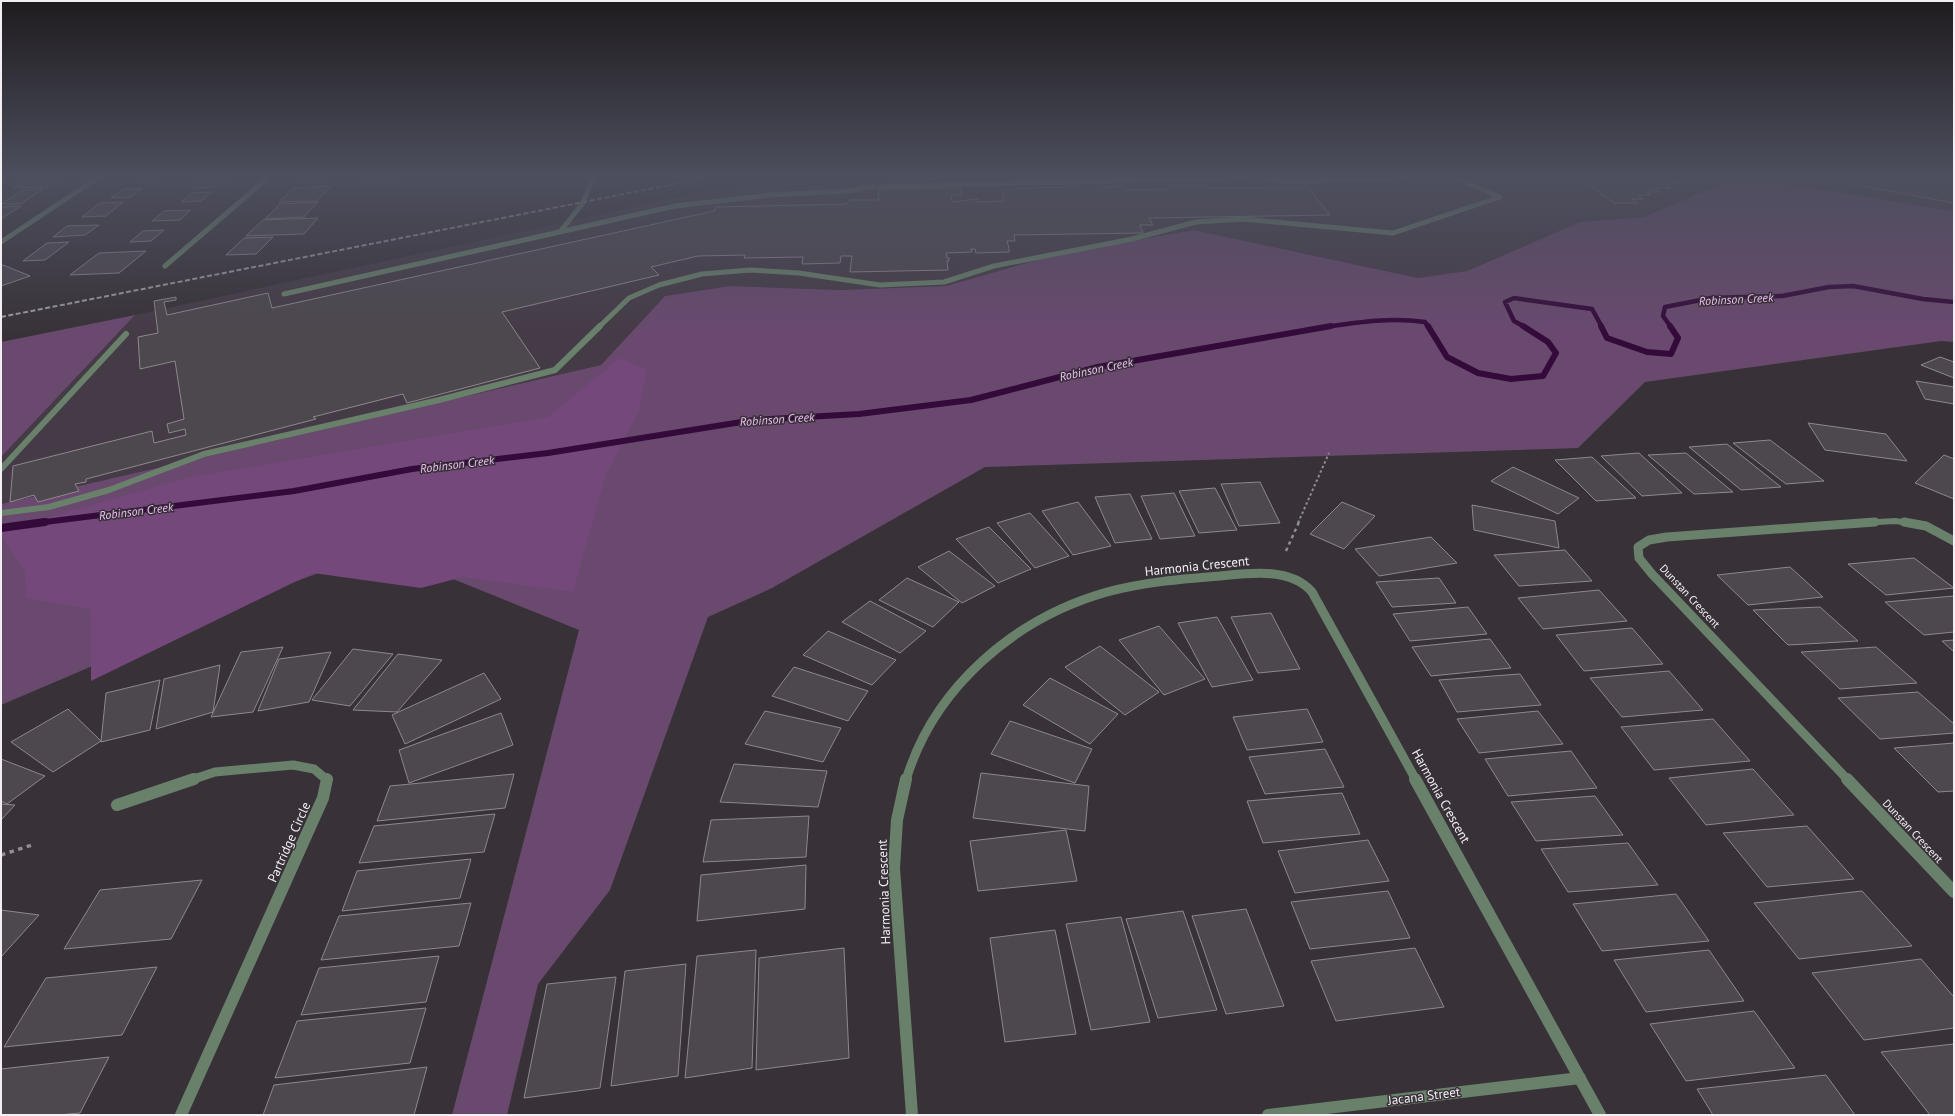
<svg xmlns="http://www.w3.org/2000/svg" width="1955" height="1116" viewBox="0 0 1955 1116" font-family="'PT Sans',sans-serif">
<style>
.built{fill:#453b46}
.green{fill:#6a496f}
.forest{fill:#74487b}
.lines{fill:none;stroke-linecap:round;stroke-linejoin:round}
.stream-far2{stroke:#340a3b;stroke-width:4.5}
.stream-far1{stroke:#340a3b;stroke-width:6}
.stream{stroke:#340a3b;stroke-width:8}
.building{fill:#4d474e;stroke:#8d878e}
.path-far2{stroke:#918c91;stroke-width:2;stroke-dasharray:2.5 2.5;stroke-linecap:butt}
.path-far1{stroke:#918c91;stroke-width:2.5;stroke-dasharray:3.5 3.5;stroke-linecap:butt}
.path{stroke:#918c91;stroke-width:3.5;stroke-dasharray:4.5 4.5;stroke-linecap:butt}
.lane-far1{stroke:#69816b;stroke-width:5}
.lane{stroke:#69816b;stroke-width:6}
.street-far3{stroke:#69816b;stroke-width:5}
.street-far2{stroke:#69816b;stroke-width:6}
.street-far1{stroke:#69816b;stroke-width:9}
.street{stroke:#69816b;stroke-width:12}
.rail{stroke:#a09ba1;stroke-width:2;stroke-dasharray:5 2.5;stroke-linecap:butt}
.labels{text-anchor:middle;dominant-baseline:central;stroke-width:3;stroke-linejoin:round;paint-order:stroke}
.street-label{font-size:11px;fill:#f2eef3;stroke:#383238}
.water-label{font-size:12px;font-style:italic;fill:#f1bcf9;stroke:#383238}
.near-street-label{font-size:13px;fill:#f2eef3;stroke:#383238}
</style>
<rect width="100%" height="100%" fill="#383238"/>
<path class="built" d="M1005,177H1954V211L1778,183L1721,184L1644,217L1580,222L1467,271L1418,278L1194,230L1062,253L946,286L841,290L730,286L665,296L601,365L1,504V457L135,315L742,184Z"/>
<path class="green" d="M1778,183L1954,211V342L1941,341L1645,382L1578,448L985,467L772,588L708,617L610,890L538,984L507,1115H452L579,630L381,550L259,595L1,705V504L601,365L665,296L730,286L841,290L946,286L1062,253L1194,230L1418,278L1467,271L1580,222L1644,217L1721,184Z
M135,315L1,457V342Z"/>
<path class="forest" d="M620,358L647,370L639,411L606,474L573,592L463,577L421,588L313,573L91,681V609L26,598L25,571L1,535V531L187,478L548,417Z"/>
<g class="lines">
<path class="stream-far2" d="M1325,327C1359,322 1391,317 1425,322L1428,327
M1525,327L1514,321L1505,302L1514,298L1592,309L1602,327
M1671,327L1663,316L1665,307L1711,298L1782,296L1829,287L1853,286L1923,299L1954,302"/>
<path class="stream-far1" d="M1428,326L1447,357L1478,373L1511,379L1543,376L1556,353L1548,342L1523,326
M1601,326L1607,338L1647,352L1671,354L1678,338L1670,326
M37,523L294,491L412,469L548,453L754,420L859,414L971,400L1098,367L1331,326"/>
<path class="stream" d="M1,528L45,522"/>
</g>
<path class="building" d="M30,177H62L48,187L14,188Z
M140,177H158L155,180L136,181Z
M205,177H230L218,187L192,188Z
M305,177H325L320,182L300,183Z
M366,177H393L392,179H395L393,181L361,182Z
M1593,177H1689L1694,180L1676,181L1680,183L1665,184L1671,188H1655L1661,192H1647L1651,195H1638L1643,199H1632L1637,203H1614L1585,182L1598,181Z
M1793,177H1899L1932,183L1935,177L1954,178V203L1845,183L1826,184L1819,180Z
M1097,182L1100,187L1123,186L1124,190L1172,189L1169,185H1204L1207,188L1308,187L1330,215L1149,218L1153,225H1140L1143,233L1014,235L1015,241H1007L1009,248V252L976,253L975,249H971L972,252L946,253L947,258H949V261H947L948,270L850,272L852,256H841L840,263L802,264L803,257L744,258L745,255L698,256L651,267L659,275L502,312L540,368L407,403L403,394L313,417L316,419L86,479V482L75,484L79,491L38,502L34,495L10,502L13,466L152,431L154,443L186,435L185,429L169,433L167,424L184,419L175,361L140,369L138,337L158,333L154,301L176,297V300L164,302L167,315L268,293L272,308L714,211L716,207L847,204L849,200H878L879,189L950,188H961V195H951L952,202L978,199L977,202L1004,201L1002,190H1013L1016,188L1077,187L1076,183Z
M331,186L317,201L279,202L293,188Z
M143,188L131,197L111,198L124,189Z
M43,189L21,204H1L23,190Z
M212,192L201,201L181,202L192,193Z
M123,202L106,216L82,217L100,203Z
M318,202L304,217L265,219L280,204Z
M21,206L1,219V207Z
M191,210L180,220L152,221L164,211Z
M318,218L304,234L246,236L263,220Z
M99,225L85,235L53,237L67,226Z
M164,230L151,241L130,242L143,231Z
M273,237L256,254L226,255L244,238Z
M69,242L45,260L23,261L47,243Z
M146,251L119,273L70,275L99,253Z
M3,265L30,276L1,286V266Z
M1940,357L1954,362V378L1921,365Z
M1916,381L1954,387V404L1925,399Z
M1808,423L1886,434L1907,461L1825,450Z
M1770,440L1824,481L1786,484L1733,443Z
M1727,444L1781,487L1741,490L1689,447Z
M1639,453L1682,493L1642,496L1601,456Z
M1686,453L1733,492L1694,494L1648,455Z
M1944,455L1954,459V499L1915,483Z
M1592,457L1636,498L1596,501L1555,460Z
M1513,467L1579,498L1558,514L1491,481Z
M1260,482L1280,523L1239,526L1221,484Z
M1215,488L1237,530L1199,533L1179,491Z
M1174,493L1195,536L1160,539L1141,496Z
M1130,494L1152,539L1115,543L1095,497Z
M1078,502L1111,546L1073,555L1042,511Z
M1342,502L1375,516L1344,549L1310,534Z
M1472,505L1555,521L1559,548L1474,530Z
M1030,513L1069,556L1035,568L997,523Z
M989,527L1031,569L998,583L956,539Z
M1431,537L1457,563L1379,576L1355,549Z
M1565,550L1592,581L1519,586L1494,555Z
M949,551L995,586L962,603L918,567Z
M1914,558L1954,588L1886,595L1848,564Z
M1790,567L1823,597L1748,605L1717,575Z
M907,578L959,602L933,627L879,600Z
M1439,578L1456,603L1392,607L1376,582Z
M1599,590L1627,621L1543,629L1518,598Z
M1954,596V632L1924,635L1885,602Z
M870,601L926,631L900,653L842,622Z
M1468,607L1487,634L1410,641L1393,614Z
M1820,607L1858,641L1788,645L1753,610Z
M1271,613L1300,669L1258,673L1231,617Z
M1217,617L1253,680L1212,687L1178,623Z
M1159,626L1205,679L1164,695L1119,640Z
M1632,628L1663,664L1584,671L1556,635Z
M828,631L896,660L872,685L803,655Z
M1490,639L1511,668L1431,676L1412,647Z
M1954,640V652L1942,641Z
M1100,646L1159,692L1125,715L1065,667Z
M283,647L253,712L211,717L241,652Z
M1876,647L1917,683L1840,689L1801,652Z
M353,649L393,654L350,706L312,700Z
M331,652L309,702L258,711L279,659Z
M398,654L442,660L397,712L353,710Z
M220,665L213,712L156,729L164,679Z
M794,667L868,691L848,721L772,696Z
M1669,671L1703,710L1622,717L1590,678Z
M484,673L501,699L405,744L392,715Z
M1520,674L1541,705L1457,712L1439,680Z
M1050,678L1118,714L1090,744L1023,705Z
M160,680L150,730L101,742L106,693Z
M1918,692L1954,724V733L1880,739L1838,698Z
M68,709L101,741L53,772L11,742Z
M1307,709L1323,742L1247,750L1233,717Z
M765,711L841,728L823,762L745,744Z
M1538,711L1563,744L1479,753L1457,719Z
M501,713L513,745L409,783L399,750Z
M1713,719L1750,761L1654,770L1621,727Z
M1010,721L1092,749L1075,783L991,754Z
M1954,743V791L1938,792L1894,748Z
M1325,749L1344,787L1265,794L1249,757Z
M1571,751L1597,788L1508,796L1485,759Z
M1,759L45,776L7,804L1,801Z
M734,764L827,771L818,807L720,802Z
M1753,769L1794,815L1706,825L1669,778Z
M981,773L1089,786L1085,831L973,818Z
M514,774L505,808L377,821L390,786Z
M1342,793L1360,834L1263,843L1247,801Z
M1595,796L1623,835L1536,841L1511,802Z
M1,804L15,805L1,820Z
M495,814L484,852L359,863L374,826Z
M809,816L806,857L703,862L711,820Z
M1807,826L1854,879L1767,887L1723,833Z
M1066,830L1077,881L978,891L970,841Z
M1368,840L1389,881L1295,893L1278,851Z
M1628,843L1658,885L1568,892L1541,849Z
M471,859L460,898L342,911L357,871Z
M806,865L805,909L697,921L701,875Z
M202,880L171,939L64,949L100,890Z
M1388,891L1410,938L1310,949L1291,902Z
M1862,891L1912,946L1799,959L1754,903Z
M1676,894L1709,941L1602,951L1573,904Z
M471,903L459,946L321,960L339,916Z
M1246,909L1284,1006L1226,1014L1192,916Z
M1,910L39,915L1,957Z
M1183,911L1217,1010L1158,1018L1126,919Z
M1121,917L1150,1022L1091,1030L1066,924Z
M1055,930L1076,1034L1005,1042L990,938Z
M844,948L849,1058L756,1070L759,958Z
M1415,948L1444,1007L1336,1021L1311,961Z
M756,950L752,1068L685,1078L697,956Z
M1709,950L1744,1001L1646,1012L1614,960Z
M439,956L426,1002L301,1015L319,968Z
M1921,959L1954,997V1028L1864,1040L1812,973Z
M686,964L678,1076L611,1086L625,971Z
M157,967L122,1035L4,1047L46,978Z
M616,977L600,1088L524,1098L547,984Z
M426,1008L410,1063L275,1078L297,1021Z
M1754,1011L1795,1068L1686,1081L1650,1024Z
M1954,1044V1115H1930L1881,1052Z
M109,1057L80,1113L58,1115H1V1069Z
M427,1067L414,1115H263L274,1085Z
M1826,1075L1855,1115H1713L1697,1089Z"/>
<g class="lines">
<path class="path-far2" d="M1298,523L1329,453"/>
<path class="path-far1" d="M1286,551L1299,522"/>
<path class="path" d="M1,855L35,844"/>
<path class="lane-far1" d="M1261,178L1285,182L1418,177
M560,232L583,203L593,177
M284,294L675,206L770,195L848,191L870,187L1261,177
M599,327L629,298L659,285L702,274L750,270L799,273L880,285L944,282L994,266L1132,239L1196,222L1243,219L1393,233L1500,197L1453,177"/>
<path class="lane" d="M1,469L126,334
M1,513L49,507L109,490L204,454L439,400L555,370L600,326"/>
<path class="street-far3" d="M1,242L99,177
M165,266L269,177"/>
<path class="street-far2" d="M1860,523L1895,521L1910,523"/>
<path class="street-far1" d="M1904,522L1926,526L1954,541
M191,780L215,772L293,765L314,769L327,780
M906,780C934,687 1015,618 1107,592C1144,582 1182,579 1220,576C1249,573 1291,567 1312,592L1416,780
M1848,780L1652,574L1639,558L1638,547L1649,540L1667,537L1875,522"/>
<path class="street" d="M906,779L897,820L894,868L912,1115
M1415,779L1600,1115
M1847,779L1954,892
M117,805L194,779
M181,1115L323,798L327,779
M1268,1115L1580,1078"/>
<path class="rail" d="M1,317L710,177"/>
</g>
<linearGradient id="sky" x2="0" y2="1"><stop stop-color="#1f1c1f"/><stop offset="0.53" stop-color="#4d4f5e"/><stop offset="1" stop-color="#4d4f5e" stop-opacity="0"/></linearGradient>
<rect width="1955" height="334" fill="url(#sky)"/>
<g class="labels">
<g class="street-label">
<text transform="translate(1690 596) rotate(47)">Dunstan Crescent</text>
<text transform="translate(1913 831) rotate(47)">Dunstan Crescent</text>
</g>
<g class="water-label">
<text transform="translate(1736 299) rotate(-3)">Robinson Creek</text>
<text transform="translate(1096 369) rotate(-12)">Robinson Creek</text>
<text transform="translate(777 419) rotate(-4)">Robinson Creek</text>
<text transform="translate(457 464) rotate(-7)">Robinson Creek</text>
<text transform="translate(136 511) rotate(-7)">Robinson Creek</text>
</g>
<g class="near-street-label">
<text transform="translate(1197 566) rotate(-6)">Harmonia Crescent</text>
<text transform="translate(1441 796) rotate(61)">Harmonia Crescent</text>
<text transform="translate(289 842) rotate(-66)">Partridge Circle</text>
<text transform="translate(884 892) rotate(-92)">Harmonia Crescent</text>
<text transform="translate(1424 1096) rotate(-7)">Jacana Street</text>
</g>
</g>
<rect width="1955" height="1116" fill="none" stroke="#f2eef3" stroke-width="4"/>
</svg>
